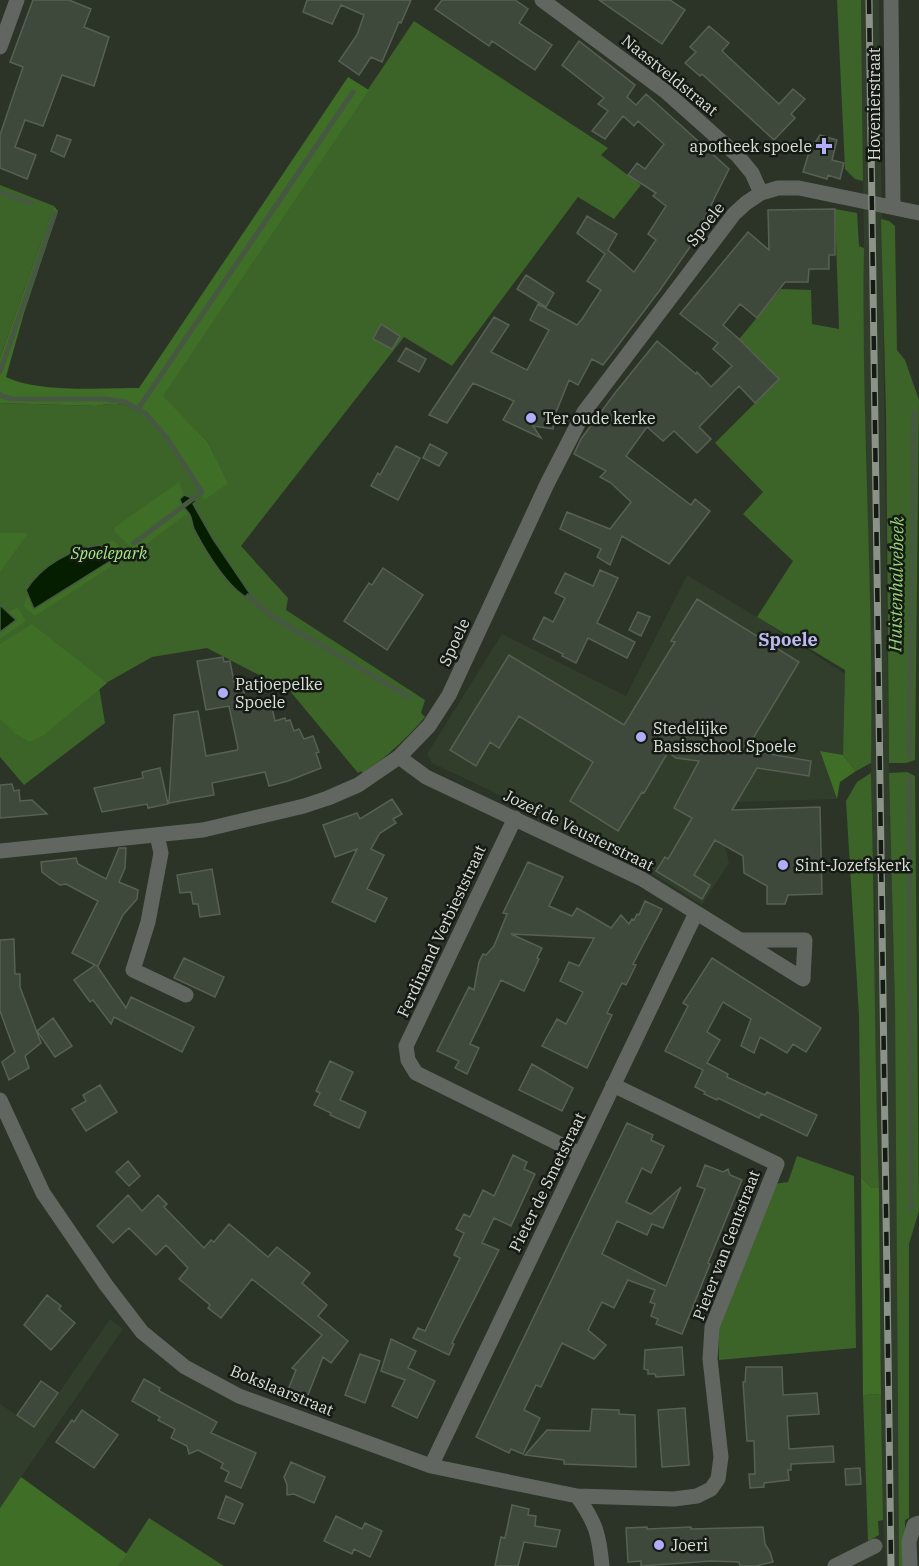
<svg xmlns="http://www.w3.org/2000/svg" width="919" height="1566" viewBox="0 0 919 1566" font-family="'IBM Plex Serif',serif">
<style>
.built{fill:#313e2c}
.green{fill:#3c6328}
.forest{fill:#3f6e26}
.water{fill:#061e00;stroke:#465841;stroke-width:1.5}
.lines{fill:none;stroke-linecap:round;stroke-linejoin:round}
.stream{stroke:#465841;stroke-width:5}
.building{fill:#3f493b;stroke:#576153;stroke-width:1.5}
.minor{stroke:#626660;stroke-width:15}
.rail-casing{stroke:#8b9388;stroke-width:7}
.rail{stroke:#161a14;stroke-width:4.5;stroke-dasharray:14;stroke-linecap:butt}
.poi-dot{fill:#b2adf9;stroke:#161a14;stroke-width:2}
.labels{text-anchor:middle;dominant-baseline:central;stroke-width:5;stroke-linejoin:round;paint-order:stroke}
.street-label{font-size:16px;fill:#dae0d8;stroke:#161a14}
.poi-label{font-size:16px;fill:#dae0d8;stroke:#161a14;text-anchor:start}
.park-label{font-size:16px;font-style:italic;fill:#a6e987;stroke:#161a14}
.water-label{font-size:18px;font-style:italic;fill:#95d676;stroke:#161a14}
.neighbourhood-label{font-size:18px;font-weight:bold;fill:#bdbaf3;stroke:#161a14}
</style>
<rect width="100%" height="100%" fill="#2b3427"/>
<path class="built" d="M861,0H879L889,773L895,1007L899,1566H886L883,1520L879,1188L875,1072V905L871,767L870,627L862,345L864,248Z
M687,575L757,617L845,674L843,755L820,751L837,799L737,802L721,829L729,863L702,905L619,852L432,763L427,754L502,634L626,696Z
M110,1319L123,1329L0,1508V1404L35,1427Z"/>
<path class="green" d="M837,0H861L863,181L855,179L845,169Z
M414,21L608,148L601,155L641,185L614,219L578,197L452,366L404,337L241,546L288,598L286,610L425,700L421,713L425,717C407,738 387,757 363,773L361,771L358,773L290,691L207,648L152,657L99,687L105,723L24,785L0,757V403L96,406C106,404 117,403 128,406C153,413 190,477 204,499L227,484L208,442L162,396Z
M0,185L54,206L0,358Z
M835,209L857,213L859,246L864,248C861,420 874,591 871,763L856,771L843,755L845,670L757,617L793,561L743,514L763,492L715,443L779,379L749,350H730L781,289L811,290L812,324L839,329Z
M881,219L889,221L895,226L897,350L905,360L919,400L915,760L906,763H889L886,412Z
M907,772L915,776L919,1211L909,1244V1518L905,1520V1566H899L895,1007L889,773Z
M871,773C875,911 874,1050 879,1188H872L861,1177L859,1016L846,801L857,782Z
M797,1156L854,1176L856,1348L719,1360L718,1327L774,1184L788,1182Z
M871,1394L881,1395L883,1520L878,1521L879,1535L868,1541L863,1396Z
M149,1518L224,1566H118Z"/>
<path class="forest" d="M348,77L369,90L163,396L208,442L228,484L204,500C190,477 153,414 128,406C118,403 106,404 96,406L0,403V358L54,206L58,211L24,313L6,377C38,393 102,388 139,388Z
M179,482L184,495L180,499L181,504L188,513L136,552L114,531L115,527Z
M0,533H26L27,535L0,572Z
M113,540L125,552V556L121,560L35,616L23,606L28,596L33,609L116,556L100,545Z
M18,608L26,621L0,639V632L16,620L8,612Z
M32,624L107,683L44,735L30,742L16,734L0,719V644Z
M820,751L843,755L856,771L840,782L837,799Z
M861,1177L872,1188H879L881,1395L871,1394L863,1396Z
M21,1477L127,1554L118,1566H0V1508Z"/>
<path class="water" d="M184,495L192,498L196,501L193,504L213,539L255,601C231,595 205,550 194,529C192,524 192,519 190,515C187,509 181,507 180,499Z
M100,545L117,557L34,609L26,590C42,565 71,549 100,545Z
M0,605L16,620L0,632Z"/>
<g class="lines">
<path class="stream" d="M0,192L31,203
M0,372L55,213
M0,394L2,396L12,399H105L125,402L145,413L167,438L202,492L134,543
M138,409L353,92
M248,596L273,617L409,697
M909,756L914,412
M909,778L911,1211"/>
</g>
<path class="building" d="M33,0H69L91,9L84,27L109,37L94,86L62,75L43,126L25,120L15,147L36,155L27,179L0,168V135L23,67L10,62Z
M307,0H411L401,23L399,22L382,62L371,57L359,75L339,61L357,35L364,15L341,5L332,24L303,12Z
M442,0H515L528,9L519,23L552,45L535,70L492,41L489,46L435,9Z
M599,0H670L685,10L662,44Z
M709,26L729,43L722,51L779,104L793,89L805,99L791,114L795,118L774,140L702,74L700,76L685,63L696,52L690,47Z
M579,41L635,85L627,97L636,105L646,94L729,169L690,247L660,290L603,365L592,359L578,385L569,380L555,415L553,429L533,426L541,438L503,420L514,401L473,383L447,423L429,415L494,317L509,325L491,352L527,370L549,330L530,320L538,304L577,325L582,319L601,290L587,281L605,254L577,233L587,216L617,234L608,250L634,272L656,240L648,234L666,206L653,196L656,193L628,175L637,163L645,169L664,144L638,121L634,126L623,116L605,139L592,131L608,111L598,104L604,98L562,65Z
M57,135L71,140L64,157L51,151Z
M820,135L837,140L832,160L844,163L840,179L828,175L827,179L803,172L809,152Z
M835,209V255H829V269H809L808,282H785L757,318L740,304L723,325L738,338L779,379L755,403L739,386L699,427L711,439L697,453L674,431L663,441L647,427L626,456L691,505L695,499L710,511L669,564L622,536L610,565L597,557L601,549L560,529L567,512L610,529L631,502L611,483L600,477L606,471L574,454L581,439L615,393L657,341L696,374L697,372L711,387L732,366L713,349L718,343L680,314L748,232L769,250L768,210Z
M526,275L554,293L546,307L517,289Z
M381,324L400,336L392,349L373,339Z
M406,348L426,359L419,372L398,361Z
M430,444L447,453L439,466L423,458Z
M396,446L420,458L398,500L371,486L378,473L380,475Z
M383,568L423,595L387,650L344,621L369,583L372,585Z
M600,570L618,578L597,623L635,642L627,658L588,638L576,663L562,656L563,654L533,639L544,617L553,622L565,598L555,593L565,573L593,586Z
M697,599L799,662L746,750L811,761L809,776L757,768L732,810L820,807L822,894L788,895L785,904H767V886L744,873L743,856L715,840L694,875L710,885L702,899L656,871L665,857L668,859L692,818L674,808L699,761L676,758L668,752L644,793L642,792L618,831L570,801L593,762L519,716L499,748L490,742L476,766L450,750L509,655L624,725L675,642L671,641Z
M638,612L650,617L641,636L629,630Z
M223,657L224,662L230,661L234,682L242,681L246,703L270,699L275,721L285,718L286,721L290,720L294,731L299,729L304,739L313,736L319,752L316,753L321,768L288,781L269,786L265,772L212,783L214,795L169,803L174,715L198,711L206,756L237,750L238,748L229,706L206,710L197,661Z
M160,768L168,804L148,808L147,804L102,812L94,788L143,778L142,772Z
M12,784L14,791L19,790L20,801L32,800L47,814L0,818V785Z
M392,799L402,814L393,819L396,823L380,833L371,849L384,855L367,889L387,898L375,922L332,902L357,849L335,857L323,825L357,813L360,819Z
M119,848H126L125,868L119,882L138,890L137,899L123,915L98,966H97L126,1008L131,997L194,1027L182,1052L114,1017L111,1024L93,1000L90,1002L74,980L95,965L72,953L98,901L66,884L60,885L51,879L42,872L41,862L76,858L78,864L106,879Z
M528,862L563,877L549,906L572,916L577,908L611,928L621,915L629,924L632,919L634,920L637,914L639,915L645,901L662,909L633,964L636,965L626,985L622,983L607,1013L612,1015L587,1068L542,1046L557,1019L566,1024L583,992L560,981L569,962L579,966L594,938L511,934L542,948L537,958L539,959L524,991L501,980L470,1044L479,1048L467,1074L455,1068L459,1061L437,1051L469,987L474,990L479,962L483,954L486,955L494,946L507,914L503,913Z
M212,869L220,914L200,917L198,904H193L191,892L180,893L177,875Z
M14,939L15,974H20V987L41,1043L25,1056L29,1068L9,1080L2,1062L15,1052L0,1011V940Z
M184,958L224,977L215,997L174,978Z
M712,958L821,1028L806,1052L793,1044L787,1053L760,1037L754,1053L741,1046L751,1019L723,1002L707,1032L720,1040L707,1063L728,1074L727,1077L765,1095L767,1092L817,1115L807,1136L761,1114L759,1118L718,1098L717,1100L704,1094L705,1092L695,1087L703,1070L665,1051L688,1006L683,1003Z
M53,1018L72,1046L55,1057L37,1031Z
M330,1061L353,1072L340,1100L366,1112L359,1128L330,1115L331,1113L314,1105L320,1093L316,1091Z
M532,1064L573,1088L562,1111L519,1090Z
M100,1085L117,1112L86,1131L72,1109L86,1101L83,1095Z
M627,1123L653,1135L651,1140L664,1146L651,1173L642,1168L626,1202L651,1214L681,1187L663,1228L652,1224L647,1235L617,1221L602,1254L659,1283L666,1286L705,1189L697,1186L705,1165L723,1172L728,1169L730,1175L742,1180L708,1263L710,1264L682,1334L656,1324L658,1319L651,1316L655,1304L650,1302L655,1290L628,1280L614,1308L602,1302L588,1330L606,1345L594,1359L562,1343L541,1387L536,1385L524,1410L540,1418L523,1454L511,1449L509,1453L476,1437Z
M513,1155L527,1162L524,1169L535,1174L511,1226L494,1218L482,1243L499,1250L452,1343L454,1344L449,1355L413,1338L418,1328L425,1331L460,1258L454,1255L464,1233L456,1229L464,1214L470,1217L483,1190L494,1196Z
M128,1161L140,1176L129,1186L116,1172Z
M128,1195L142,1211L158,1195L167,1204L164,1207L204,1248L211,1240L214,1242L229,1224L268,1257L277,1247L310,1273L302,1283L327,1305L318,1316L348,1341L331,1363L323,1357L306,1400L287,1392L296,1370L292,1368L322,1335L252,1279L221,1318L208,1308L210,1305L179,1279L188,1268L166,1245L156,1255L129,1228L113,1243L97,1226Z
M47,1295L61,1306L59,1309L75,1323L51,1350L24,1325Z
M391,1339L416,1351L408,1368L435,1381L417,1418L392,1406L405,1380L381,1371Z
M682,1347L684,1375L656,1377L655,1374H648V1370L644,1369L645,1350Z
M360,1354L380,1361L365,1403L345,1395Z
M746,1367H782L783,1395L817,1393L819,1414L787,1416L789,1449L833,1446L834,1462L791,1464V1470H788L789,1480L764,1483V1487L750,1488L749,1474H755L754,1441H747L743,1382H745Z
M144,1379L160,1388L159,1391L217,1422L211,1433L256,1453L241,1488L225,1481L229,1472L221,1468L223,1463L198,1450L189,1454L187,1446L171,1438L175,1429L158,1420L160,1417L132,1401Z
M41,1381L58,1393L34,1427L17,1415Z
M685,1408L689,1465L662,1467L658,1410Z
M592,1409L619,1410V1414L635,1415L636,1467L564,1464V1460L525,1455L547,1430L590,1431Z
M82,1410L118,1435L94,1468L56,1442L72,1420L74,1422Z
M291,1462L325,1477L314,1503L294,1494L287,1495V1485L284,1477Z
M860,1468L861,1484L846,1485L845,1469Z
M226,1496L243,1504L234,1524L218,1518Z
M512,1505L529,1509L528,1515L536,1516L535,1526L560,1530L556,1547L524,1542L518,1566H495L501,1537L505,1538Z
M336,1516L362,1529L365,1523L382,1531L370,1557L354,1549L352,1554L324,1541Z
M647,1527V1529L691,1527V1529L763,1527L765,1544L770,1552L773,1562L756,1566H740L739,1562L711,1561L641,1566V1561L628,1562L626,1528Z"/>
<g class="lines">
<path class="minor" d="M542,0L665,91L738,156L752,173L761,193
M891,0L893,207
M0,47L17,0
M399,757L426,777L642,879L803,979L805,940H742
M515,818L406,1046L408,1060L416,1073L580,1154
M157,835L161,853L148,922L133,970L186,995
M0,851L203,830L304,806L328,798L358,785L399,757L429,726L449,695L547,484L584,412L734,214L746,203L761,193L778,188H799L919,213
M0,1100L43,1193L106,1285L142,1332L185,1367L239,1396L431,1466L577,1496L674,1499L697,1496L711,1489L718,1479L721,1457L710,1359L712,1327L777,1164L613,1085
M431,1466L696,913
M577,1496C596,1523 599,1534 602,1566
M835,1566L875,1546
M910,1566L909,1542L914,1525L919,1523"/>
<defs>
<path id="rail" d="M869,0L891,1566"/>
</defs>
<use href="#rail" class="rail-casing"/>
<use href="#rail" class="rail"/>
</g>
<g class="poi-dot">
<path d="M821 137h6v6h6v6h-6v6h-6v-6h-6v-6h6z"/>
<circle cx="531" cy="418" r="6"/>
<circle cx="223" cy="693" r="6"/>
<circle cx="641" cy="737" r="6"/>
<circle cx="783" cy="865" r="6"/>
<circle cx="659" cy="1545" r="6"/>
</g>
<g class="labels">
<g class="street-label">
<text transform="translate(670 75) rotate(39)">Naastveldstraat</text>
<text transform="translate(874 104) rotate(-90)">Hovenierstraat</text>
<text transform="translate(705 224) rotate(-52)">Spoele</text>
<text transform="translate(454 642) rotate(-65)">Spoele</text>
<text transform="translate(579 830) rotate(26)">Jozef de Veusterstraat</text>
<text transform="translate(441 931) rotate(-65)">Ferdinand Verbieststraat</text>
<text transform="translate(547 1182) rotate(-64)">Pieter de Smetstraat</text>
<text transform="translate(726 1245) rotate(-69)">Pieter van Gentstraat</text>
<text transform="translate(282 1390) rotate(22)">Bokslaarstraat</text>
</g>
<g class="poi-label">
<text x="812" y="146" text-anchor="end">apotheek spoele</text>
<text x="543" y="418">Ter oude kerke</text>
<text x="235" y="684">Patjoepelke<tspan x="235" dy="18">Spoele</tspan></text>
<text x="653" y="728">Stedelijke<tspan x="653" dy="18">Basisschool Spoele</tspan></text>
<text x="795" y="865">Sint-Jozefskerk</text>
<text x="671" y="1545">Joeri</text>
</g>
<g class="park-label">
<text x="109" y="553">Spoelepark</text>
</g>
<g class="water-label">
<text transform="translate(896 584) rotate(-89)">Huistenhalvebeek</text>
</g>
<g class="neighbourhood-label">
<text x="788" y="639">Spoele</text>
</g>
</g>
</svg>
